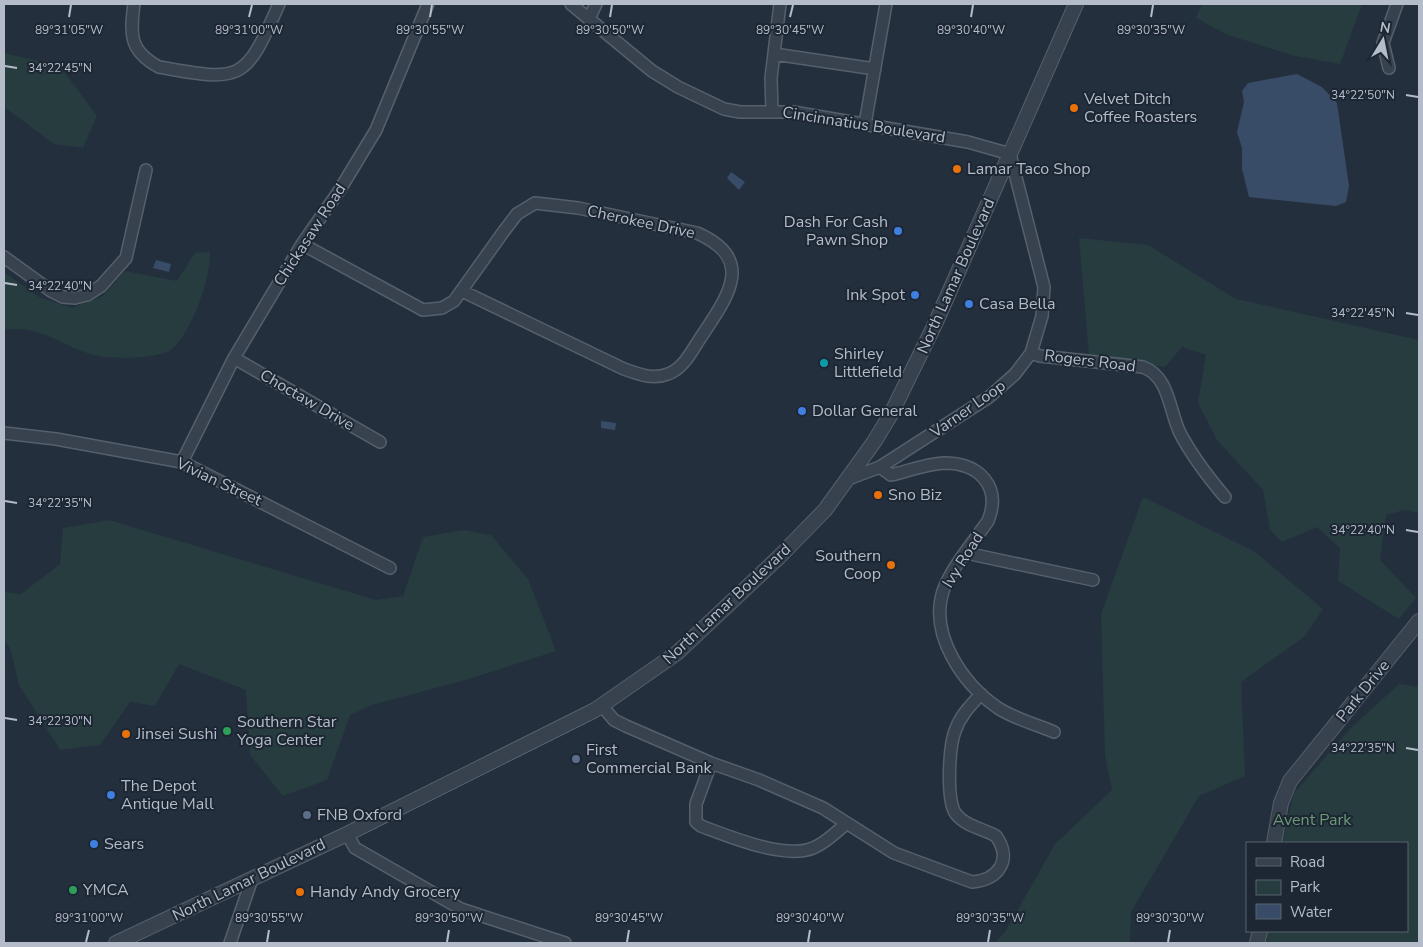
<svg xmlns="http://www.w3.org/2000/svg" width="1423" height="947" viewBox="0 0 1423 947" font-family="'Nunito Sans',sans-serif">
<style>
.green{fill:#263c3f}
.water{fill:#394c67}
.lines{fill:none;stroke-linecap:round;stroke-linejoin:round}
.minor-casing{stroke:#565f6c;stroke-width:14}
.tertiary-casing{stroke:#565f6c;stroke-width:16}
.minor{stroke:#38414e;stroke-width:11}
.tertiary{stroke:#38414e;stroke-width:14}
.ticks{fill:none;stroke:#b4bcc9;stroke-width:2}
.food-dot{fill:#e8710a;stroke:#1d2633;stroke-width:2}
.shop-dot{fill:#3f7fe0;stroke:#1d2633;stroke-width:2}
.culture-dot{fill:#0f9aa8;stroke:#1d2633;stroke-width:2}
.leisure-dot{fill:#2e9e5b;stroke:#1d2633;stroke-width:2}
.service-dot{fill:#5c6f8a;stroke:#1d2633;stroke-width:2}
.labels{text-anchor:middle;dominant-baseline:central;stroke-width:4;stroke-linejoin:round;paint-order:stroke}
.poi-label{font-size:16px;fill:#b4bcc9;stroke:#1d2633;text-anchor:start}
.street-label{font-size:16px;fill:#b4bcc9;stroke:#1d2633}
.park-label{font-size:16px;fill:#6b9a76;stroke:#1d2633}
.ticks-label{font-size:12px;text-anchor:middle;fill:#b4bcc9;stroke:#1d2633;stroke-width:4;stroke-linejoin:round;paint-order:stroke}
</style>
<rect width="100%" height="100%" fill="#242f3e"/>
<path class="green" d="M1202,4H1362L1340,64L1295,56L1228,35L1196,18Z
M4,53L60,66L97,116L83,148L54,144L4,107Z
M1079,238L1148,245L1236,299L1419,340V513L1404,510L1386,515L1380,560L1416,598L1399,619L1338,581L1340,548L1317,527L1282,542L1270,530L1263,490L1217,440L1198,403L1206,355L1182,347L1165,367L1089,355Z
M210,252C210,280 193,330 172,349C161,359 112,359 98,356C64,349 42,324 4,330V272L39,297L72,308L103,296L125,271L177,281L195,253Z
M1143,497L1254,551L1323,609L1304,637L1241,682L1245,776L1199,796L1131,912L1130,943H994L1005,932L1055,844L1112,790L1105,755L1101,614Z
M109,520L376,600L403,596L423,537L463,530L491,535L528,579L556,651L469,679L372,705L350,715L327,780L283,796L250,755L246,690L179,664L155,706L130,702L100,745L60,750L19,685L10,648L4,641V592L21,594L60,564L63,528Z
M1399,684L1419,687V943H1261L1264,931H1407V843H1282L1294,793L1350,729Z"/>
<path class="water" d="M1297,74L1322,87L1337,103L1349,186L1346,202L1336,206L1249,197L1242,169V148L1237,132L1244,102L1242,91L1248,83Z
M731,172L745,182L739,190L727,178Z
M156,260L171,264L169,272L153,268Z
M601,421L616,423L615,430L601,428Z"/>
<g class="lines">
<defs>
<path id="minor" d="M134,4C130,34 129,51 159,67C242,82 245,82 279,4
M571,4L652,71L678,87L724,109L740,112H793L968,142L1010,154L1044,287L1042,316L1031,353L1015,374L989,397L880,467L848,479
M589,19L596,4
M774,54L875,69
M1389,68L1383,43L1397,4
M772,111L771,78L780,4
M865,124L886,4
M302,244L423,310L442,308L454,301L504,231L517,214L535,203L578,208L697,233C756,259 728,296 703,334C693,348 685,368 668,374C653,380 638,374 624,369L462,291
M4,257L51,291L63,297L75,298L87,295L101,286L126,258L146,170
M1031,353L1040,356L1143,367C1170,377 1169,411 1180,433C1192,456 1208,477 1225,497
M234,358L380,442
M4,433L56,439L182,462L390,568
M182,462L234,358L302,244L339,191L376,130L428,4
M880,467L891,475C908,471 926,464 944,463C979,463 1002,486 988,521C974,541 951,568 943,591C929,635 963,684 998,708C1015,719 1035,724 1054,732
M966,553L1093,580
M602,706L614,720L626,726L711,763L759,780L823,808L894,853L972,882C998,880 1013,860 996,836C984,829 965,826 956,814C946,801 949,747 955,731C960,716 970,706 981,694
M711,763L696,804V822L701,826C728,836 785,860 813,848C826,843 836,832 847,823
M347,834L355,848L461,909L565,943
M230,943L252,879"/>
<path id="tertiary" d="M1274,843L1281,803L1290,781L1419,621
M116,943L347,834L595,710L677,653L779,557L825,510L874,442L891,414L936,322L1076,4
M1257,943L1260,931"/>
</defs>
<use href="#minor" class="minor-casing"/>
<use href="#tertiary" class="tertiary-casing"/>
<use href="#minor" class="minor"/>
<use href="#tertiary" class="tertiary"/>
</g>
<path class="ticks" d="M69,17L71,5M249,17L252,5M430,17L432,5M610,17L612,5M790,17L793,5M971,17L973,5M1151,17L1153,5M5,66L17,68M1406,95L1418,97M5,283L17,285M1406,313L1418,315M5,501L17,503M1406,530L1418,532M5,718L17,720M1406,748L1418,750M86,942L89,930M267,942L269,930M447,942L449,930M627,942L629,930M808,942L810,930M988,942L990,930M1168,942L1170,930"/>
<g class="food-dot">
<circle cx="1074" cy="108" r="5"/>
<circle cx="957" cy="169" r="5"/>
<circle cx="878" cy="495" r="5"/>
<circle cx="891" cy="565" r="5"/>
<circle cx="126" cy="734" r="5"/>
<circle cx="300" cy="892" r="5"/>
</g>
<g class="shop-dot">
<circle cx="898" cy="231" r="5"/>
<circle cx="915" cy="295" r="5"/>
<circle cx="969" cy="304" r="5"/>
<circle cx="802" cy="411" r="5"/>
<circle cx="111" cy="795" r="5"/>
<circle cx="94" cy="844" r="5"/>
</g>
<circle class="culture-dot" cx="824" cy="363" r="5"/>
<g class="leisure-dot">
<circle cx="227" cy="731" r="5"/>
<circle cx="73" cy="890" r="5"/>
</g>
<g class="service-dot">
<circle cx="576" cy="759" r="5"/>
<circle cx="307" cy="815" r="5"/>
</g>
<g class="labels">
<g class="poi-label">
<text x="1084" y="99">Velvet Ditch<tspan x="1084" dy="18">Coffee Roasters</tspan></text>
<text x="967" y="169">Lamar Taco Shop</text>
<text x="888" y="222" text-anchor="end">Dash For Cash<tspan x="888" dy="18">Pawn Shop</tspan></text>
<text x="905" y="295" text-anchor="end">Ink Spot</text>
<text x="979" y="304">Casa Bella</text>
<text x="834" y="354">Shirley<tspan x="834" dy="18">Littlefield</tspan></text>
<text x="812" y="411">Dollar General</text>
<text x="888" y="495">Sno Biz</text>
<text x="881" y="556" text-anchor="end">Southern<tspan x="881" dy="18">Coop</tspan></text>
<text x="237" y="722">Southern Star<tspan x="237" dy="18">Yoga Center</tspan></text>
<text x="136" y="734">Jinsei Sushi</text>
<text x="586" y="750">First<tspan x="586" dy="18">Commercial Bank</tspan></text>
<text x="121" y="786">The Depot<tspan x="121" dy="18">Antique Mall</tspan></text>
<text x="317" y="815">FNB Oxford</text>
<text x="104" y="844">Sears</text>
<text x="83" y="890">YMCA</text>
<text x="310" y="892">Handy Andy Grocery</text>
</g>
<g class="street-label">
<text transform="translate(864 125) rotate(9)">Cincinnatius Boulevard</text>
<text transform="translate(641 222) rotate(12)">Cherokee Drive</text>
<text transform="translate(310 235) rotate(-57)">Chickasaw Road</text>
<text transform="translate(956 276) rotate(-66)">North Lamar Boulevard</text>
<text transform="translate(1090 361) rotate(7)">Rogers Road</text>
<text transform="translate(307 400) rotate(30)">Choctaw Drive</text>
<text transform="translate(968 409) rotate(-35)">Varner Loop</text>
<text transform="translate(219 482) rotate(25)">Vivian Street</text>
<text transform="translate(963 560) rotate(-58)">Ivy Road</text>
<text transform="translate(727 604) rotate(-43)">North Lamar Boulevard</text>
<text transform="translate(1363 691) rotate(-51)">Park Drive</text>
<text transform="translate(249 880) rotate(-26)">North Lamar Boulevard</text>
</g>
<g class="park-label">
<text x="1312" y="820">Avent Park</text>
</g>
</g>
<g class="ticks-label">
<text x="69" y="34">89°31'05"W</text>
<text x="249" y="34">89°31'00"W</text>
<text x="430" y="34">89°30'55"W</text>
<text x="610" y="34">89°30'50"W</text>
<text x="790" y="34">89°30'45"W</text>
<text x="971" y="34">89°30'40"W</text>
<text x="1151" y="34">89°30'35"W</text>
<text x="60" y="72">34°22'45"N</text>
<text x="1363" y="99">34°22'50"N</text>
<text x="60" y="290">34°22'40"N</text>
<text x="1363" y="317">34°22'45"N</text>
<text x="60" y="507">34°22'35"N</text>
<text x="1363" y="534">34°22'40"N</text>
<text x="60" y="725">34°22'30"N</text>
<text x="1363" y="752">34°22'35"N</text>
<text x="89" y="922">89°31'00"W</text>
<text x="269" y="922">89°30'55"W</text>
<text x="449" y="922">89°30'50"W</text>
<text x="629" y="922">89°30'45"W</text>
<text x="810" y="922">89°30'40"W</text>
<text x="990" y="922">89°30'35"W</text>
<text x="1170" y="922">89°30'30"W</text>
</g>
<rect width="1423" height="947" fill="none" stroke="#b4bcc9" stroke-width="10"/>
<rect x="1246" y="842" width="162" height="90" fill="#1d2633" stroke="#59626f"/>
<rect x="1256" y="858" width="25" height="8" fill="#38414e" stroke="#59626f"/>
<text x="1290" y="867" font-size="15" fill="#b4bcc9">Road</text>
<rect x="1256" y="880" width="25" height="15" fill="#263c3f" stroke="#59626f"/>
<text x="1290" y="892" font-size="15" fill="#b4bcc9">Park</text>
<rect x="1256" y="904" width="25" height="15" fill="#394c67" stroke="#59626f"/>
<text x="1290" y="917" font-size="15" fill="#b4bcc9">Water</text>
<g transform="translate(1383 40) rotate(10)" stroke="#1d2633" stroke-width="4" paint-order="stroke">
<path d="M0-4L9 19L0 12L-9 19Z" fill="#b4bcc9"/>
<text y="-8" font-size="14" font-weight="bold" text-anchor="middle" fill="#b4bcc9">N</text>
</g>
</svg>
